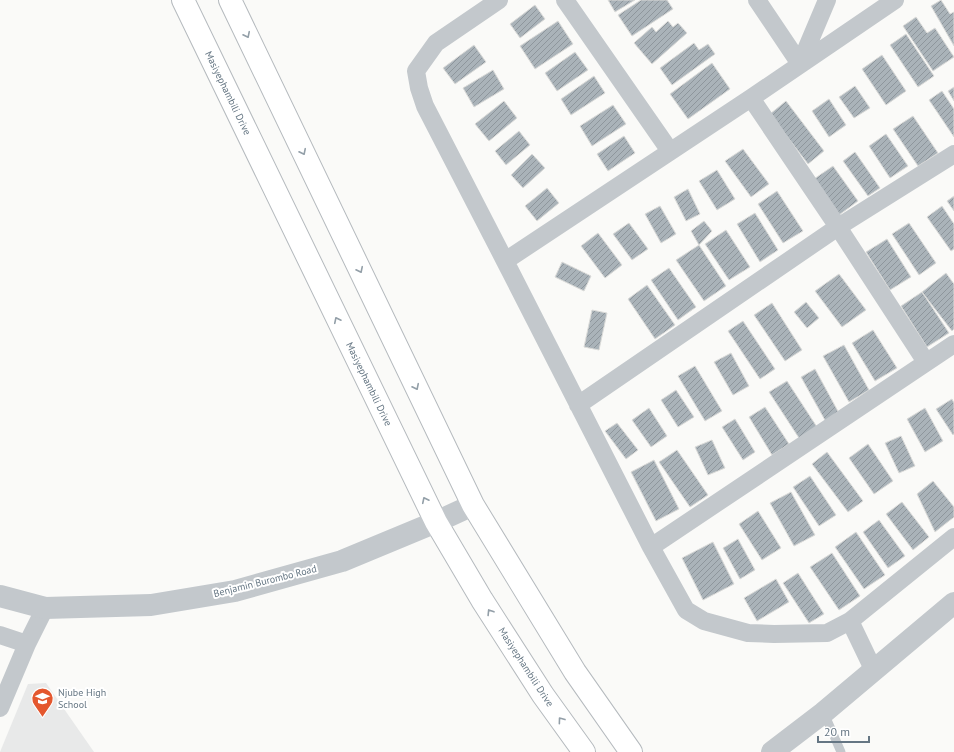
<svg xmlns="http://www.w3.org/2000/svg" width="954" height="752" viewBox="0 0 954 752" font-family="'PT Sans',sans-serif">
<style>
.built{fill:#e8e9e9}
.building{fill:url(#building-hatch);stroke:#dcdcda}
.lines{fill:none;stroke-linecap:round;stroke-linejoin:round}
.primary-casing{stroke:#b5babe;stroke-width:24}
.service{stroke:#c3c8cc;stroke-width:9}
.minor{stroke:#c3c8cc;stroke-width:18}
.tertiary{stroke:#c3c8cc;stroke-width:22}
.primary{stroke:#fff;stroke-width:22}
.oneway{stroke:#939fa8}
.labels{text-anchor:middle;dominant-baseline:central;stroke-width:4;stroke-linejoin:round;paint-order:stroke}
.street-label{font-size:10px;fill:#657683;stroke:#fff}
.poi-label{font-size:10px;fill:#657683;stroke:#fff;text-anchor:start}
</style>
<defs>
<pattern id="building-hatch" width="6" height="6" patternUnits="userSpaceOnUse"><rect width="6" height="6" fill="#aab3b9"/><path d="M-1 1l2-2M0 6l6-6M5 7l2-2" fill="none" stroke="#8e969c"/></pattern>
</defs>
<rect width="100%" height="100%" fill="#fafaf8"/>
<path class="built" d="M46,683L94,752H0L28,684Z"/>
<path class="building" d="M608,0H635L615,12Z
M641,0H667L673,9L632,36L618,15Z
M941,0L950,14L954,12V46L931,6Z
M535,5L545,19L520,38L510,24Z
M916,17L927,33L935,28L954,57L933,71L903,26Z
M558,21L573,44L535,69L520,46Z
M668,21L673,27L678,23L687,33L652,64L634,43L652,27L656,32Z
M906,34L934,76L918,87L890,45Z
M694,43L699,50L708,44L715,54L672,85L660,68Z
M474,45L486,62L455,84L443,68Z
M575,52L588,70L557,91L545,73Z
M882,55L906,91L886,105L862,69Z
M712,63L730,89L688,119L670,94Z
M493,70L504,89L474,107L463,88Z
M594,76L605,93L571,115L561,99Z
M855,86L870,108L854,118L839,97Z
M954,87V101L948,91Z
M942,91L954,109V137L929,100Z
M829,99L846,125L829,137L812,111Z
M504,101L517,118L489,141L475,124Z
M786,101L824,151L808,164L770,114Z
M613,105L626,124L592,146L580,126Z
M913,116L938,153L918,166L893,129Z
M519,131L530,145L506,165L495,151Z
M886,134L908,166L890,178L869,146Z
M624,136L635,153L608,171L597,154Z
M743,149L769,184L751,197L725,161Z
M855,152L880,188L868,196L843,161Z
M532,154L545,168L523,188L511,175Z
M833,166L858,201L839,215L814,179Z
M717,170L735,199L717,210L699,181Z
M547,188L559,203L537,221L525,206Z
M688,189L700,214L686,221L674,197Z
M777,191L803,231L783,243L758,204Z
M954,196V211L947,201Z
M660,206L676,234L661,243L645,214Z
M942,206L954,224V249L951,251L927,217Z
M755,213L778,250L760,262L737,224Z
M704,221L712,231L699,245L691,231Z
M629,223L648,249L632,260L613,234Z
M909,223L936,263L919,275L892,234Z
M726,230L750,267L729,280L705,244Z
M598,233L622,265L605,278L581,246Z
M887,239L911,277L890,290L866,252Z
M699,245L726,286L704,301L676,260Z
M562,262L591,276L584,291L555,277Z
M669,268L696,307L678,320L651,280Z
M946,273L954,284V329L952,331L922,292Z
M839,274L866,310L842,327L815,291Z
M647,285L675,325L655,339L628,299Z
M922,292L949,333L927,347L901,306Z
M806,302L819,318L807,328L794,312Z
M772,303L802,350L785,361L754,315Z
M592,310L607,313L599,350L584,347Z
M743,321L775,369L760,379L728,331Z
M873,330L897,368L875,381L852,343Z
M844,345L869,390L849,402L823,356Z
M731,353L749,386L733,395L714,362Z
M695,366L722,411L705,421L678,376Z
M815,369L840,415L826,422L801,377Z
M787,381L817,427L799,438L769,392Z
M676,390L694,417L678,427L661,400Z
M952,399L954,403V434L953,435L936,409Z
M765,407L789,444L772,455L749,417Z
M649,408L667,436L651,447L632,420Z
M925,408L943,441L925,452L907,419Z
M735,419L755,452L743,460L722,427Z
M617,423L638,450L626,459L605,431Z
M901,436L915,466L899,473L885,443Z
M712,440L725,468L708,475L695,447Z
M868,444L893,481L874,494L849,458Z
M677,450L708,495L690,507L659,462Z
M827,452L863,501L848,512L812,464Z
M654,460L679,509L656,521L631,472Z
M810,476L836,515L819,526L793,487Z
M933,481L954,507V517L935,532L917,494Z
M791,492L815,535L794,546L770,503Z
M902,502L929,537L913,550L886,514Z
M758,511L781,548L762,560L739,524Z
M879,520L905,556L888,568L863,532Z
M856,532L885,575L864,589L835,547Z
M738,539L755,570L740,579L723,548Z
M713,542L734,584L703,600L682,558Z
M832,553L860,596L839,610L810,567Z
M798,573L824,614L809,623L783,583Z
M776,579L789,602L757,621L744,598Z"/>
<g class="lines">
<defs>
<path id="primary" d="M183,0L436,522L482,600L543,695L584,752
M230,0L473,505L575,672L631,752"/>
</defs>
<use href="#primary" class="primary-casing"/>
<path class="service" d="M824,713L841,752"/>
<path class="minor" d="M499,0L436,43L416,71L419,88L425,106L505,261L651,547L686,610L704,621L748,633L774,634L827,633L850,621L874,671
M565,0L670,151
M757,0L800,64
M800,64L827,0
M751,98L838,227L926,362
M505,261L751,98L895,0
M578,405L838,227L954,154
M651,547L954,344
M850,621L954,537
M0,635L27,644
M0,708L27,644L45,608"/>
<path class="tertiary" d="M0,596L45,608L151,605L235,591L342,561L436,522L473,505
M772,752L823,713L954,603"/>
<use href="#primary" class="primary"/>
</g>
<defs><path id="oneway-chevron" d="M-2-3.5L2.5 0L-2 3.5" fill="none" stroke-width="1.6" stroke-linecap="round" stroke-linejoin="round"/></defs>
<g class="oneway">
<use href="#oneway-chevron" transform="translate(247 35) rotate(64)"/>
<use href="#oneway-chevron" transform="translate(303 152) rotate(64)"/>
<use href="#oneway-chevron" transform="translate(360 270) rotate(64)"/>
<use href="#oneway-chevron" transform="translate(337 320) rotate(-116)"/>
<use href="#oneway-chevron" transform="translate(416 387) rotate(64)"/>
<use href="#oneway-chevron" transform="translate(425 500) rotate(-116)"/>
<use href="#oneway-chevron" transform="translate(490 612) rotate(-122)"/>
<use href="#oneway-chevron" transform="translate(561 720) rotate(-126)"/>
</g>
<defs>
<symbol id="school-pin" viewBox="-11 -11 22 30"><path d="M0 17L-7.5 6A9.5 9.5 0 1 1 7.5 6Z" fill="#e4572e" stroke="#fff"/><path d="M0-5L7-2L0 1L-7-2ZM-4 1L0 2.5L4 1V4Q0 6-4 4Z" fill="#fff"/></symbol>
</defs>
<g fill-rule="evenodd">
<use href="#school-pin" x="30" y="686" width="25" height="34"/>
</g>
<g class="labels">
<g class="street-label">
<text transform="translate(228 93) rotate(64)">Masiyephambili Drive</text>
<text transform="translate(369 384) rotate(64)">Masiyephambili Drive</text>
<text transform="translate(265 581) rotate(-14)">Benjamin Burombo Road</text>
<text transform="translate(526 667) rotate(57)">Masiyephambili Drive</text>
</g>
<g class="poi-label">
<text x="58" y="692">Njube High<tspan x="58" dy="12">School</tspan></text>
</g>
</g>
<path d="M818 736v6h51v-6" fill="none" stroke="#657683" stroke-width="2"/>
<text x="824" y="736" font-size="12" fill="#657683" stroke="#ffffff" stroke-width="3" paint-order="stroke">20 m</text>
</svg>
